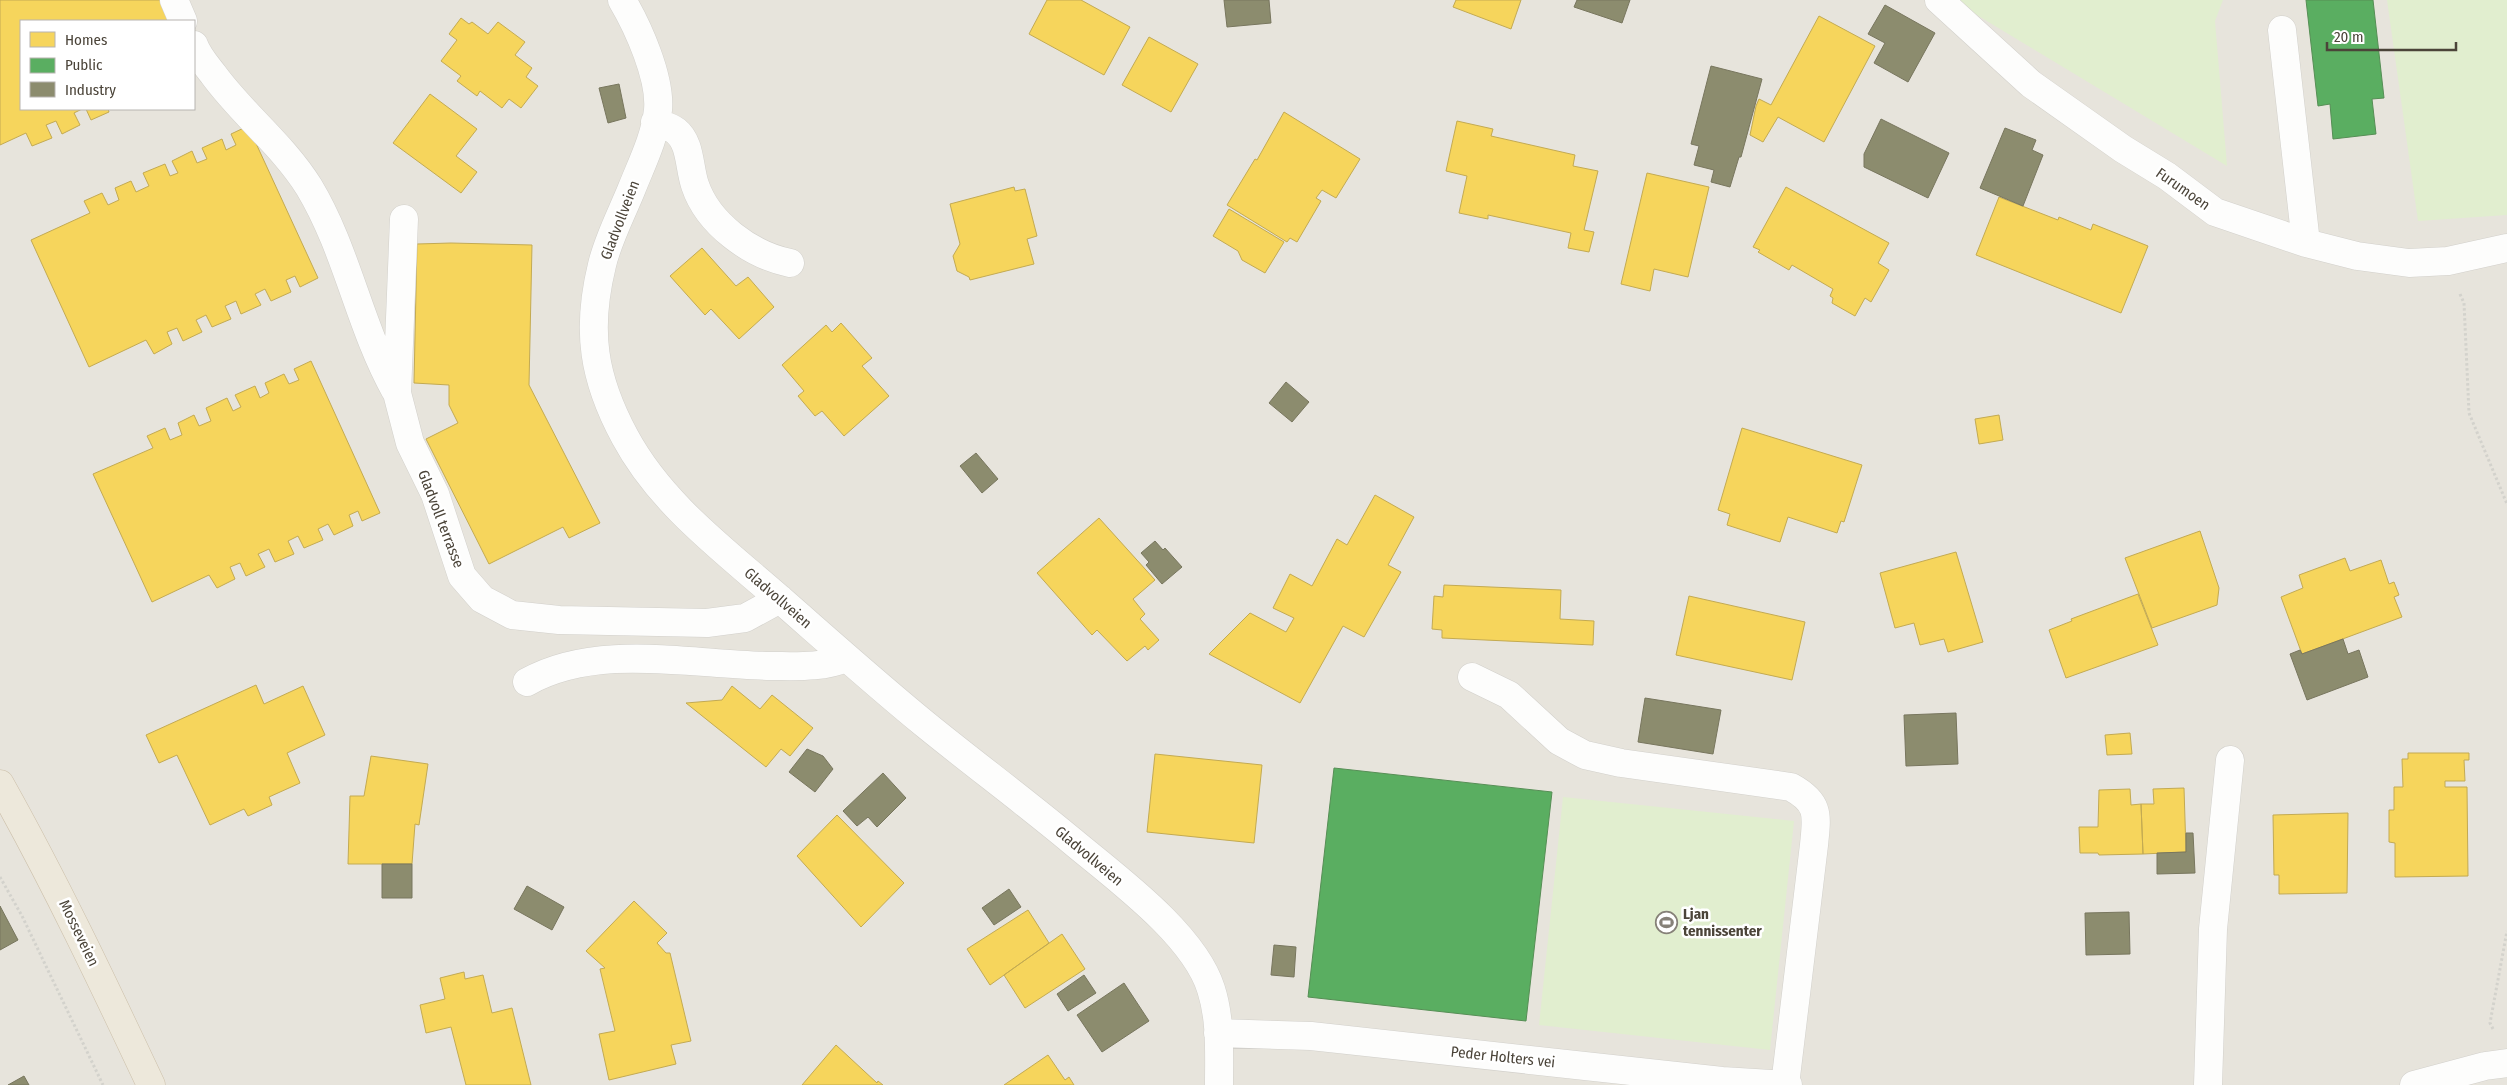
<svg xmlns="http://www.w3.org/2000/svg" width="2507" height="1085" viewBox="0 0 2507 1085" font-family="'Fira Sans Condensed',sans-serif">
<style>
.residential{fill:#e7e4dc;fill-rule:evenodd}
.green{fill:#e1eecf}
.homes{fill:#f6d55c;stroke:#c3aa52}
.public{fill:#5aae61;stroke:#568e55}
.industry{fill:#8c8c6e;stroke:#78765e}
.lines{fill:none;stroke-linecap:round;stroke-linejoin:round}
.minor-casing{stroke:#d2d0cb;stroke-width:29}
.highway-casing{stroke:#ccbfa9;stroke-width:29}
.path{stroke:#d3d2cc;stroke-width:3;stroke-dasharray:2.5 2.5;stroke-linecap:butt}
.minor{stroke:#fdfdfc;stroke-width:28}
.highway{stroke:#ede8db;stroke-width:28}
.labels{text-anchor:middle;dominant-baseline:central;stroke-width:5;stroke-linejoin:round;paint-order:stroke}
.street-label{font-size:15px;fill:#4b4439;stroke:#fff}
.poi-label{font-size:15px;font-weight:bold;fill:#4b4439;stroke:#fff;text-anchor:start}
</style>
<rect width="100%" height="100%" fill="#f4f2ee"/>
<path class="residential" d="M0,0H2507V1085H0ZM21,21H194V109H21Z"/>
<path class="green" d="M1952,0H2223L2215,21L2227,166Z
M2387,0H2507V215L2418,221Z
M1563,797L1794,821L1770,1050L1539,1025Z"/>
<path class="homes" d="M0,0H164L174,21H21V109H82L74,113L80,125L62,134L56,121L46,125L52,138L32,146L26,133L0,145Z
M1047,0H1081L1130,27L1104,75L1029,34Z
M1456,0H1521L1511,29L1453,7Z
M1819,16L1875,46L1824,142L1778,117L1763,142L1750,135L1756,106L1759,99L1771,105Z
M461,18L469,24L472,22L488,34L498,22L525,42L515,55L532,68L526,77L538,86L521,108L509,99L502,108L480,91L477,96L457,81L461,76L441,61L457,40L449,34Z
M1149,37L1198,64L1171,112L1122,85Z
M430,94L477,129L456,156L477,172L461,193L393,143Z
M86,109H108L109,112L91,120Z
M1284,112L1360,159L1336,198L1322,190L1316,198L1321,201L1297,242L1290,238L1287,242L1227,205L1255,159L1257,160Z
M1457,121L1493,129L1491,136L1575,155L1573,166L1598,171L1584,230L1594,232L1589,252L1568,248L1571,233L1488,215V219L1459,213L1467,176L1446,171Z
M248,126L318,278L300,287L295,276L286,280L291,292L271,301L265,289L255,294L261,305L241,314L236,301L225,306L231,319L212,327L206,315L196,320L202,332L183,341L177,328L167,332L172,344L154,354L146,340L89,367L31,240L90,213L84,201L102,193L108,205L119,200L115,188L131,181L136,192L149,186L143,173L165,164L170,176L178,173L172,161L192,151L197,163L207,159L202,148L222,139L226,150L236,145L231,134Z
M1647,173L1709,187L1688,277L1654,269L1650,291L1621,284Z
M1014,187L1015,191L1025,189L1037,236L1027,239L1034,264L970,280L969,277L957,271L953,256L960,244L950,204Z
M1786,187L1889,243L1878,263L1889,270L1871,302L1865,298L1855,316L1832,303L1833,298L1830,296L1833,289L1792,265L1789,270L1758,252L1760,250L1753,247Z
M1999,197L2058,220L2059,217L2091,230L2093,224L2148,246L2121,313L1976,255Z
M1229,209L1284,242L1265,273L1242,260L1238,251L1213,236Z
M451,243L532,245L529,385L600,523L569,538L563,527L489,564L426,439L458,423L449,405V385L414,383L417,244Z
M702,248L736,286L748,277L774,307L739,339L711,309L705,315L670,276Z
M841,323L872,358L862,366L889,396L844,436L822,411L815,416L798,396L804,391L782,365L826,325L832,332Z
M311,361L380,513L362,521L358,511L349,515L353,526L334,535L328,524L318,529L323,540L304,548L298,536L288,541L294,554L275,562L269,549L258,554L265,567L246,576L240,563L230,567L235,579L217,588L209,575L152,602L93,474L153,448L147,436L165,428L170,440L182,435L178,423L194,415L199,426L211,421L206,408L227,398L233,411L241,407L235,395L255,386L260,398L269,393L265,383L284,374L289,384L299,380L294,369Z
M1999,415L2003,440L1979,444L1975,419Z
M1742,428L1862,465L1844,522L1841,521L1837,533L1788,517L1780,542L1727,525L1730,514L1718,510Z
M1375,495L1414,517L1388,565L1401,572L1364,637L1343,626L1300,703L1209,654L1250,613L1286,632L1294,618L1273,608L1290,574L1312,586L1337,539L1347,545Z
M1099,518L1155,580L1133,599L1145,614L1140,619L1159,640L1148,650L1145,646L1127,661L1097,630L1092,635L1037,573Z
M2200,531L2219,588L2217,605L2152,628L2125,558Z
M1956,552L1983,642L1948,652L1944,639L1920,645L1914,623L1895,628L1880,573Z
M2345,558L2350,571L2381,560L2389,584L2394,582L2399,595L2394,597L2402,617L2302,654L2281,597L2303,588L2299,575Z
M1444,585L1561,590L1560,619L1594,621L1593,645L1442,638V630L1432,629L1434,596L1443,597Z
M2138,594L2158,645L2066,678L2049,630L2072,621L2071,619Z
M1689,596L1805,622L1792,680L1676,655Z
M256,685L264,704L303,686L325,735L287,753L300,783L269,797L272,805L248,816L244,809L210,825L177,755L159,763L146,735Z
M732,686L760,709L772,695L813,728L790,756L781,749L766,767L686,703L722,700Z
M2130,733L2132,754L2107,755L2105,735Z
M2408,753H2469V760H2464L2465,781H2445V787H2467L2468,876L2395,877V843L2389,842V810H2394V787H2403L2402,759H2408Z
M1155,754L1262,765L1254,843L1147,832Z
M371,756L428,764L419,825L415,824L412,864H348L350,796H364Z
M2184,788L2186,852L2143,854L2141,804H2154L2153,789Z
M2130,789L2131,805L2141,804L2143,854L2099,855L2098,853H2080L2079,827H2098L2099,790Z
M2348,813L2347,893L2279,894V875H2274L2273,815Z
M837,815L904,883L861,927L797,856Z
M634,901L667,933L657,943L666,953H670L691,1041L671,1045L676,1064L609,1080L599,1034L615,1031L600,969L605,968L586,951Z
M1028,910L1049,943L990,985L967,949Z
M1062,934L1085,969L1025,1008L1004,975Z
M464,972L465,979L483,975L492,1013L512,1008L531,1085H466L451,1027L426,1033L420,1005L445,999L440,978Z
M836,1045L877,1083L878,1081L883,1085H802Z
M1048,1055L1065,1080L1069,1077L1074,1085H1004Z"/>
<path class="public" d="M2306,0H2373L2384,98L2372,99L2376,134L2333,139L2330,104L2318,106Z
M1334,768L1552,792L1526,1021L1308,997Z"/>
<path class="industry" d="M1224,0H1269L1271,23L1227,27Z
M1577,0H1630L1622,23L1574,7Z
M1885,5L1935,33L1908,82L1874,63L1885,43L1868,34Z
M1711,66L1762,79L1741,157H1739L1730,187L1711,182L1714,170L1694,165L1699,146L1691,144Z
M619,84L626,118L608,123L599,88Z
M1881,119L1949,153L1928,198L1864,167V154Z
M2005,128L2036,140L2032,150L2043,155L2023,206L1980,188Z
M1286,382L1309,402L1292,422L1269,403Z
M976,453L998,479L982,493L960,466Z
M1155,541L1163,550L1165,548L1182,567L1162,584L1146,565L1149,562L1141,553Z
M2343,639L2348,654L2359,650L2368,677L2307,700L2290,654L2300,650L2302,654Z
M1645,698L1721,710L1713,754L1638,742Z
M1956,713L1958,764L1906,766L1904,715Z
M807,749L823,756L833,769L815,792L789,772Z
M883,773L906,798L877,827L868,817L857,826L843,811Z
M2186,833H2193L2195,873L2157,874V853L2186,852Z
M382,864H412V898H382Z
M527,886L564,907L552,930L514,909Z
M1009,889L1021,907L994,925L982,908Z
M0,906L18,940L0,950Z
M2129,912L2130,954L2086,955L2085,913Z
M1274,945L1296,947L1294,977L1271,975Z
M1084,975L1096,993L1068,1011L1057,994Z
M1124,983L1149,1021L1102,1052L1077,1015Z
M24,1076L29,1085H8Z"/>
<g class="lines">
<defs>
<path id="minor" d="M174,0L183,21
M622,0C638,27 661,78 658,110C655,137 642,163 632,188C622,213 608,239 602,265C586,330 593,378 625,437C661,504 724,550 781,600C829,642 877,685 926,725C974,764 1024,801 1072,841C1115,877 1194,934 1211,989C1221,1020 1219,1054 1219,1085
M1939,0L2031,84L2123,149L2167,176L2215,212L2306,243L2357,256L2409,263L2448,261L2507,248
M2282,30L2306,243
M194,45C198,56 206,65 213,74C242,114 282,144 309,187C347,250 359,325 395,390
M655,122C661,124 671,127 676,131C691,143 689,168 695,185C708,224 751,255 790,263
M404,219L397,393L410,443L435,494L462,576L482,599L512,615L559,620L707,623L745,618L780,599
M1472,677L1509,695L1559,741L1585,755L1621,763L1791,787C1820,803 1817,815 1814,845L1785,1085
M527,682C598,642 693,665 771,666C796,666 822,668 846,658
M1218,1033L1311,1036L1722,1081L1788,1085
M2208,1085L2213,929L2230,760
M2414,1085L2485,1066L2507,1063"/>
<path id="highway" d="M0,784C55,882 103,983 151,1085"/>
</defs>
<use href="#minor" class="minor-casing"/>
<use href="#highway" class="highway-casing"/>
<path class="path" d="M2460,294L2464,303L2469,413L2507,504
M0,877L22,916L103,1085
M2493,1029L2490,1023L2507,931"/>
<use href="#minor" class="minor"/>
<use href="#highway" class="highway"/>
</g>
<defs>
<symbol id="stadium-ring" viewBox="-11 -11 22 22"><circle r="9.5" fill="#fff" stroke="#868178" stroke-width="1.5"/><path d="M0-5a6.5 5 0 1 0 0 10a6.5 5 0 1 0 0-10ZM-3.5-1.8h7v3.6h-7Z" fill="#868178"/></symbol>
</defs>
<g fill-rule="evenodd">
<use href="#stadium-ring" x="1654" y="910" width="25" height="25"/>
</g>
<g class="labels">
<g class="street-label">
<text transform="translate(2183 189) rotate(35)">Furumoen</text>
<text transform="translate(620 220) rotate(-69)">Gladvollveien</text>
<text transform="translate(441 519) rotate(69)">Gladvoll terrasse</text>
<text transform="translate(778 598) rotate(41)">Gladvollveien</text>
<text transform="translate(1089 856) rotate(40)">Gladvollveien</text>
<text transform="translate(79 933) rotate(64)">Mosseveien</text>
<text transform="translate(1503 1057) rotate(6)">Peder Holters vei</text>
</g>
<g class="poi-label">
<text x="1683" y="914">Ljan<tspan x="1683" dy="17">tennissenter</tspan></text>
</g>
</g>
<rect x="20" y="20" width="175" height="90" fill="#ffffff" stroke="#b7b4b0"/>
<rect x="30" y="32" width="25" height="15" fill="#f6d55c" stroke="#b7b4b0"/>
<text x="65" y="45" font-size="15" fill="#4b4439">Homes</text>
<rect x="30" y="58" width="25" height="15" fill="#5aae61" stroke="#b7b4b0"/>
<text x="65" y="70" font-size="15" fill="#4b4439">Public</text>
<rect x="30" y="82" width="25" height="15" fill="#8c8c6e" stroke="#b7b4b0"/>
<text x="65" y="95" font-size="15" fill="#4b4439">Industry</text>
<path d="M2327 42v8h129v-8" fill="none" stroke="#4b4439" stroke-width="2.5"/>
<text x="2334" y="42" font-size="15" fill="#4b4439" stroke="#ffffff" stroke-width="4" paint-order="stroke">20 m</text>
</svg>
